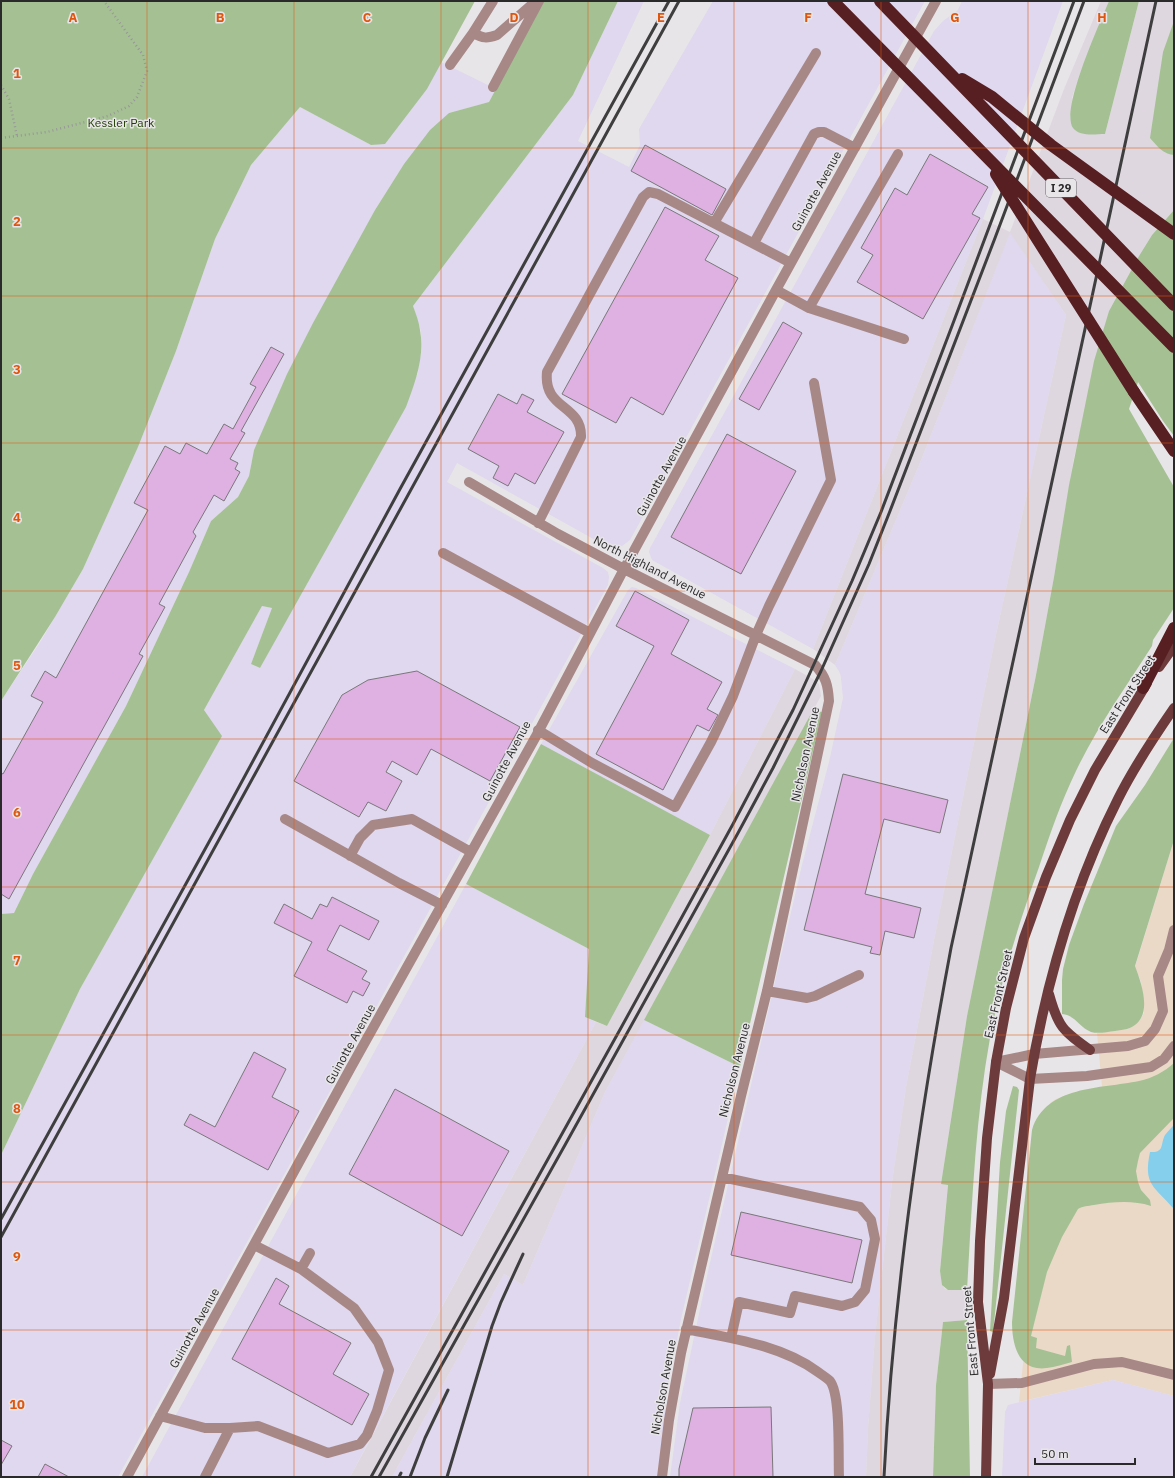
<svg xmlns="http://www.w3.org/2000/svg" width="1175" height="1478" viewBox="0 0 1175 1478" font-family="'IBM Plex Sans',sans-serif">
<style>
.commercial{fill:#ebd9c8}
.industrial{fill:#dfd8ee}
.built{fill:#dfd7e0}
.green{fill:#a5c194}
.water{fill:#86cfec}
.building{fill:#deb1e2;stroke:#7a777a}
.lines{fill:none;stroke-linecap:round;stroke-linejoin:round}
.path{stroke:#989698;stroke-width:2.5;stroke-dasharray:1 3;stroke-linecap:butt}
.minor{stroke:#a78887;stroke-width:10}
.major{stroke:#6d3b3c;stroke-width:10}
.highway{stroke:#571f22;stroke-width:12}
.rail{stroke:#3f3e3f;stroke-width:3}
.highway-bridge{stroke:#571f22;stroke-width:12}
.grid{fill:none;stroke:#df570e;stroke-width:1;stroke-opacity:0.55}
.labels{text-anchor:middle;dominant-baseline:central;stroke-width:3;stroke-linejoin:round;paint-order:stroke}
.shield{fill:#e8e5e8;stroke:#646264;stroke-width:1}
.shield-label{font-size:11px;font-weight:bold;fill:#2b2a2b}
.park-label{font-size:12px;fill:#223f04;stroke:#e8e5e8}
.street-label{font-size:12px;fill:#2b2a2b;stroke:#e8e5e8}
.grid-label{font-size:13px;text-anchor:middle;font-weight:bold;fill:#df570e;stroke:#e8e5e8;stroke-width:3;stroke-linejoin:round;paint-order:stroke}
</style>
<rect width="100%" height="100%" fill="#e8e5e8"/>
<path class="commercial" d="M1174,840V1396L1113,1380L1019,1402L1050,1103L1056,1099L1074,1093L1102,1087L1097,1033L1128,1029L1140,1020L1144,1013V1004L1141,982L1135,967Z"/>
<path class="industrial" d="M618,1H644L578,141L629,167L640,145L639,129L713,1H925L630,540L622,546H606L457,463L447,482L603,568L608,572L609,577L608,585L118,1477H1V1155L80,989L221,736L204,710L262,606L272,608L251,664L260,668L418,373L421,350V331L413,306L573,95Z
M962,1H1063L983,219L813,649L652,560L649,552L650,548L934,31L943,21L958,10Z
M441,62L496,89L489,102L449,113L404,164L375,210L254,450L249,476L238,497L211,521L189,572L126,706L33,874L14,913L1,914V701L41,641L83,569L138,447L176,351L215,239L251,165L300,107L371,145L427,89Z
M1010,232L1066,315L995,639L935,935L906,1087L892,1182L875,1336L868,1428L866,1477H670L680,1403L709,1267L802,865L829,762L843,698L841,678L840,673L835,665L922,458Z
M632,587L636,588L795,669L710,835L541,744L628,590Z
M466,884L589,949L585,1017L596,1022L361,1456L350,1477H142Z
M644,1020L740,1067L681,1319L668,1387L658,1477H392L504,1274L523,1285L605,1092Z
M1113,1380L1174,1396V1477H1002L1005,1412L1008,1405Z"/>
<path class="built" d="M1101,1H1109L1079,76L1072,98L1105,134L1139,1H1174V210L1152,235L1139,256L1109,311L1074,458L1054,577L1036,675L967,1016L941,1184H948L940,1271L944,1288L948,1290H967V1320L943,1322L936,1385L933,1477H866L868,1428L875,1336L892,1182L906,1087L935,935L995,639L1066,315L1010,233L922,458L835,665L813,649L983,219L1010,232L1064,89Z
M795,669L813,679L819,684L821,696L605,1092L523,1285L504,1274L392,1477H350L596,1022L607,1026L710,835Z"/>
<path class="green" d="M1,1H475L427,89L385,144L371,145L300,107L251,165L215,239L176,351L138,447L83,569L55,617L1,701Z
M543,1H618L573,95L413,306C416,314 419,322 420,330C425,357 415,383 406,407L260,668L251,664L272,608L262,606L204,710L222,736L80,989L1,1155V914L14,913L33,874L126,706L189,572L211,521L238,497L249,476L254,450L287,374L313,323L375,210L404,164L430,130L449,113L489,102Z
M1109,1H1139L1105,134C1095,134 1080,137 1073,128C1060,110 1100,23 1109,1Z
M1174,21V155C1164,155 1156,145 1150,138L1163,52Z
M1174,210V436L1163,421L1138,382L1129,409L1174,487V608L1153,640L1152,646C1126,687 1097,727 1076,771C1061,802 1050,834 1039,867C1019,923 1001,980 990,1038C975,1121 972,1206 967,1290H948L942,1285L940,1271L948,1185L941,1184L967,1016L1036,675L1054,577L1069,485L1094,361L1109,311L1139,256L1152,235Z
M813,710L822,712L740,1067L644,1020Z
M1174,738V840L1135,966C1142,985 1155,1020 1127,1029C1124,1030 1119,1030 1115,1031C1107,1032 1098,1034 1091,1032C1079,1027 1075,1015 1062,1014V980L1063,969L1069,945L1084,904L1116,826L1145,785Z
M541,744L710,835L607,1026L585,1017L589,949L466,884Z
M1174,1063V1118L1140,1153L1138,1161L1136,1171L1138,1182L1141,1190L1150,1200L1151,1206C1132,1200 1113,1202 1094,1205C1088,1206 1083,1206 1078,1209L1062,1237L1047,1272L1031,1336L1037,1338L1036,1348L1065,1356L1067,1346L1070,1345L1072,1362C1064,1364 1055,1367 1047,1368C1018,1372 1012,1344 1012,1322L1032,1130C1046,1085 1101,1089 1139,1081C1153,1078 1164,1072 1174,1063Z
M1013,1086L1017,1087L1019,1090L993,1332L990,1331L1000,1162L1006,1111Z
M967,1320L970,1477H933L936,1385L943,1322Z"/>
<path class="water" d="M1174,1125V1209C1154,1186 1143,1185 1150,1152C1165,1153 1160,1144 1165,1135C1168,1131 1171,1128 1174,1125Z"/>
<path class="building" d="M645,145L726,189L712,215L631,171Z
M930,154L988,187L972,214L980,218L923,319L857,282L873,255L861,248L895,188L907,195Z
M665,207L719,236L705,260L738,278L663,415L631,397L616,423L562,394Z
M783,322L802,333L759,410L739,399Z
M271,347L284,354L241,431L245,433L230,459L238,463L235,469L240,472L224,501L214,495L193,532L196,536L159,604L165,607L139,654L143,656L9,899L1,894V773L3,774L43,702L31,696L45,671L56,678L148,510L134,503L165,446L180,454L186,443L207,454L224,424L233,429L256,387L250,384Z
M498,394L517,404L522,394L534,400L527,412L564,432L535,484L515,473L508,486L493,478L499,466L468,449Z
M727,434L796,471L741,574L671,537Z
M635,591L689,620L671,654L722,682L707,709L718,715L709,731L697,725L663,790L596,754L654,646L616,626Z
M417,671L520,727L490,781L431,749L417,775L392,761L386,772L402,781L386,811L368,802L359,817L294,781L342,695L368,680Z
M843,774L948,800L940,833L884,819L865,894L921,908L914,938L885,931L880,955L870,953L872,947L804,930Z
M332,897L379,921L369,940L340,925L327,950L367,971L362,979L370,983L363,996L353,991L347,1003L294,976L312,942L274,923L284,904L312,919L320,904L327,907Z
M254,1052L286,1069L272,1097L299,1111L268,1170L184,1125L190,1114L215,1127Z
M395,1089L509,1151L462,1236L349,1174Z
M741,1212L862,1240L852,1283L731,1255Z
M276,1278L289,1286L279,1304L351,1343L333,1374L369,1394L352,1425L232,1359Z
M771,1407L773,1477H679V1469L693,1408Z
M1,1440L12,1446L1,1465Z
M45,1464L69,1477H38Z"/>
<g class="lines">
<path class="path" d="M1,85L9,99L17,136
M1,138L47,132L108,116L129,106L137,97L147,71L143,55L104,1"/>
<path class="minor" d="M473,33C483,38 486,39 497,35L536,1
M450,65L473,33L493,1
M493,87L539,1
M714,223L816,53
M754,243L814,134L819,132H824L855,148
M776,290L809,308L898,154
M809,308L904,339
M469,482L558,534L624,569L815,665C826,677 828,685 829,701L767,991L741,1096L681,1353L669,1420L662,1477
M538,523L581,437C582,404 543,410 547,372L643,197L649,192L658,194L791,263
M443,553L590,633
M538,730L592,763L675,807L711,742L733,696L756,635L769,606L831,480L814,383
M285,819L399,883L442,905
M350,856L360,838L373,825L412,819L471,852
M767,991L807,998L815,996L859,975
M996,1062L1034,1054L1128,1046L1145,1041L1155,1029L1163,1011L1158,976L1169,950L1174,930
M996,1062L1030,1079L1087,1076L1151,1067L1164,1059L1174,1046
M722,1177L860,1207L871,1220L875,1239L865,1290L855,1302L842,1306L795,1296L790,1313L739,1302L731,1338
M254,1245L301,1269L310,1253
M686,1329C730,1338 782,1345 818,1372C822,1375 827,1378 830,1381C841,1395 838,1458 839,1477
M988,1384L1022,1383L1094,1364L1122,1362L1174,1375
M160,1416L205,1428H230L258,1426L328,1453L360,1444L367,1435L377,1411L389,1370L378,1342L354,1308L301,1269
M127,1477L350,1069L535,738L624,569L776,290L936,1
M205,1477L230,1428"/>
<path class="major" d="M1159,667L1174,646
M1049,994C1058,1027 1063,1031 1090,1050
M990,1374L1004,1298L1030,1079C1046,983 1074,886 1118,799C1134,767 1154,737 1174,708
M986,1477L988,1384L978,1302L980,1241L987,1138L996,1062L1006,1008L1024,938L1046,877L1070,820L1095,770L1147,683"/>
<path class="highway" d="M1134,392L1174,451
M1143,688L1174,628"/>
<path class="rail" d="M1,1219L220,822L400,489L669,1
M1,1237L679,1
M371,1477L622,1026L733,824L793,710L852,581L881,512L952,326L1074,1
M379,1477L565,1145L738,833L773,768L821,671L869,564L890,511L995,238L1084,1
M399,1477L401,1473
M410,1477L425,1438L448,1390
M447,1477L492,1326L501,1302L523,1254
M884,1477C893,1299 918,1123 951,948L1156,1"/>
<path class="highway-bridge" d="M833,1L1174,347
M880,1L1174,305
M962,79L992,97L1051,145L1174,234
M996,174L1134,392"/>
</g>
<path class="grid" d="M147,1V1477M294,1V1477M441,1V1477M588,1V1477M734,1V1477M881,1V1477M1028,1V1477M1,148H1174M1,296H1174M1,443H1174M1,591H1174M1,739H1174M1,887H1174M1,1035H1174M1,1182H1174M1,1330H1174"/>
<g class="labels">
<rect class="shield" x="1046" y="179" width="30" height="18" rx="3"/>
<g class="shield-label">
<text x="1061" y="188">I 29</text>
</g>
<g class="park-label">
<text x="121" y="122">Kessler Park</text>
</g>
<g class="street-label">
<text transform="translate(816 191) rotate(-61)">Guinotte Avenue</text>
<text transform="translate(661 476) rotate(-61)">Guinotte Avenue</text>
<text transform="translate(650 567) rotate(27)">North Highland Avenue</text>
<text transform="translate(1127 694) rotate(-57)">East Front Street</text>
<text transform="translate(805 754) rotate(-78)">Nicholson Avenue</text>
<text transform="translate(506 761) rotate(-62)">Guinotte Avenue</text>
<text transform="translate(998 994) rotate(-77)">East Front Street</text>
<text transform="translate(350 1044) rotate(-61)">Guinotte Avenue</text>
<text transform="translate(734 1070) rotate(-76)">Nicholson Avenue</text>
<text transform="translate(194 1328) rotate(-61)">Guinotte Avenue</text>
<text transform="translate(970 1331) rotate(-95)">East Front Street</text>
<text transform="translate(663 1387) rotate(-80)">Nicholson Avenue</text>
</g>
</g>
<g class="grid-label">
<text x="73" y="22">A</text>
<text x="220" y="22">B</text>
<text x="367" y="22">C</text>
<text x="514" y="22">D</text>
<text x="661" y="22">E</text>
<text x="808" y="22">F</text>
<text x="955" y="22">G</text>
<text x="1102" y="22">H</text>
<text x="17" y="78">1</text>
<text x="17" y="226">2</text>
<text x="17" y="374">3</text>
<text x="17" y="522">4</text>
<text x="17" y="670">5</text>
<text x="17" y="817">6</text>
<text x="17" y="965">7</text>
<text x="17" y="1113">8</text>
<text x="17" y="1261">9</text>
<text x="17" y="1409">10</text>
</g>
<rect width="1175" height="1478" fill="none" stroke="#2b2a2b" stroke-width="4"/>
<path d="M1035 1458v6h100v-6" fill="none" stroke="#2b2a2b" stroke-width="2"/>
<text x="1041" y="1458" font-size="12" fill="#2b2a2b" stroke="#e8e5e8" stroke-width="3" paint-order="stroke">50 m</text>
</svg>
